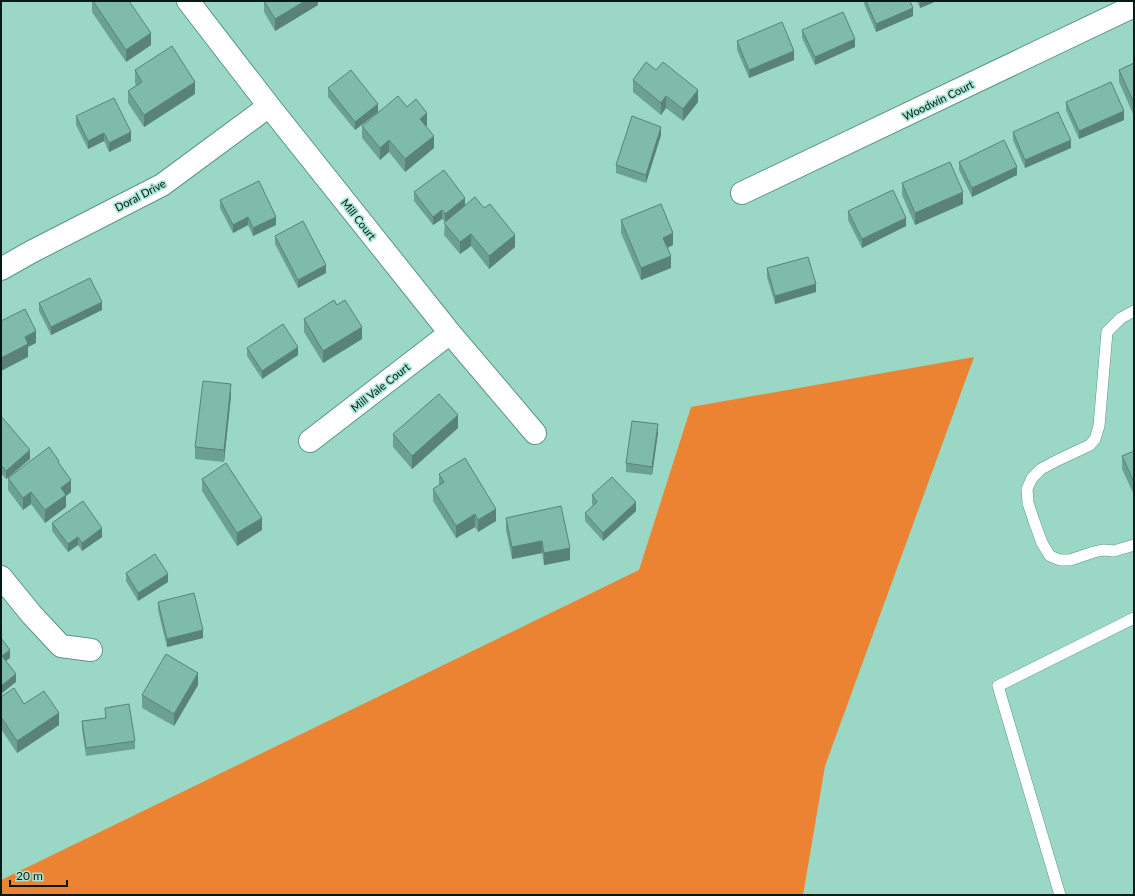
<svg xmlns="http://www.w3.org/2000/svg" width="1135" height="896" viewBox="0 0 1135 896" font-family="Lato,sans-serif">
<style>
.green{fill:#ec8333}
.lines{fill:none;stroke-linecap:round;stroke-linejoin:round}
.service-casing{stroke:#599684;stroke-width:12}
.minor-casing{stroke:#599684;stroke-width:24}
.service{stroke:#fff;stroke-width:11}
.minor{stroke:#fff;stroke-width:22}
.wall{fill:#6ca191}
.shaded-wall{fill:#588376}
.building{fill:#7ebba9;stroke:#588376}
.labels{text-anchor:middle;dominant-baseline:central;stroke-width:3.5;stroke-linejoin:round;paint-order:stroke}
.street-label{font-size:11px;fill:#021b14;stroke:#a7e5d2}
</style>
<rect width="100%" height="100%" fill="#9ad8c5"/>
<path class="green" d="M974,357L825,766L803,895H1V880L639,570L691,407Z"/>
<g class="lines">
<defs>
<path id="service" d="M1134,311L1121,318L1107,332L1099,426L1095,439L1090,445L1058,460L1041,469L1032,478L1027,489L1028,503L1034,521L1042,543L1050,556L1060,560H1070L1094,552L1103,550L1114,551L1134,545
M1060,895L998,686L1134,618"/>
<path id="minor" d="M188,1L269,106L450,333L535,433
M742,193L1134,6
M1,269L31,252L162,185L269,106
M310,441L450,333
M1,577L32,615L61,646L91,650"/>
</defs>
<use href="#service" class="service-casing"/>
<use href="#minor" class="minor-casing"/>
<use href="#service" class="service"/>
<use href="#minor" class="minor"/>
</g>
<path class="wall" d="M92,1H129L151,45L126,62L92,12Z
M264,1H318V5L275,31L264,12Z
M864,1H910L913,16L876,32L864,4Z
M917,1H937L920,8Z
M802,30L855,47L815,65L802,38Z
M737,41L794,60L749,78L737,50Z
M1134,63V116L1119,82V70Z
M135,70L195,94L144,127L128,103V91L136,85L135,83Z
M633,80L698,102L683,121L666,108L661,115L633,92Z
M328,88L378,112L355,130L328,97Z
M1066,102L1124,120L1079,139L1066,110Z
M407,107L427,125L426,126L434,148L405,172L389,152L380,160L362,138V126Z
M76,116L131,141L109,152L104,141L88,149L76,125Z
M1013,132L1071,148L1025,168L1013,140Z
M661,135L646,183L616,173V165Z
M959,162L1017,175L972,197L959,170Z
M902,183L963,204L915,225L902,195Z
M414,192L465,205L515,247L489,269L471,246L460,254L444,235L445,222L442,219L433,225L414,201Z
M220,200L276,225L253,236L248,225L233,233L220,208Z
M848,211L906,226L862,248L848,220Z
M621,220L673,245L667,248L671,268L641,280L621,233Z
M275,236L326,273L298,288L275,244Z
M767,268L816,292L775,304L767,277Z
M39,303L102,310L51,335L39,311Z
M337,305L362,339L323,363L304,332V319Z
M247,348L298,355L262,379L247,356Z
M231,396L224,462L195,459V447Z
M1,416L30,459L6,479L1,473Z
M458,428L412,469L393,447V434Z
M658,433L652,475L626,472V463Z
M1134,451V495L1122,469V456Z
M59,464L71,492L66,496V507L45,523L31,504L23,510L8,490V478Z
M439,474L496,521L478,532L475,527L456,538L433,501V489L439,486Z
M202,479L262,530L237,546L202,491Z
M592,495L636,511L603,541L585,521V513L593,505L592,504Z
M506,518L570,560L544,565L542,553L512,559L506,530Z
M52,523L102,537L82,551L78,545L68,552L52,531Z
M126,573L168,582L138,601L126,581Z
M158,602L203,638L167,647L158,610Z
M198,685L174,726L142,708V695Z
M1,697L24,704L59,725L17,753L1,729Z
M105,708L135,741V749L86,756L82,729V721L105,718Z"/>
<path class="shaded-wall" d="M305,1H318V5L275,31V19Z
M920,1H937L920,8Z
M913,8V16L876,32V24Z
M151,33V45L126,62V50Z
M855,39V47L815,65V57Z
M794,51V60L749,78V70Z
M195,82V94L144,127V115Z
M698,90V102L683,121V109Z
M666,96V108L661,115V103Z
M378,104V112L355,130V122Z
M1124,111V120L1079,139V131Z
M427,113V125L420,131V119Z
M661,127V135L646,183V175Z
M131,132V141L109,152V143Z
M104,133V141L88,149V141Z
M434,136V148L405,172V159Z
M389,140V152L380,160V148Z
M1071,140V148L1025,168V160Z
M1017,167V175L972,197V188Z
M963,192V204L915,225V213Z
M465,198V207L445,222V214Z
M442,210V219L433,225V217Z
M248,217V225L233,233V225Z
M276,217V225L253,236V228Z
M906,218V226L862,248V239Z
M673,233V245L663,250V238Z
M471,234V246L460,254V242Z
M515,235V247L489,269V256Z
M671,256V268L641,280V268Z
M326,265V273L298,288V280Z
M816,284V292L775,304V296Z
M102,302V310L51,335V327Z
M362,327V339L323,363V351Z
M36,331V343L28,347V357L1,371V358L25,337Z
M298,347V355L262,379V371Z
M231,384V396L224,462V450Z
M458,415V428L412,469V456Z
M658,424V433L652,475V467Z
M30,450V459L6,479V471Z
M71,480V492L66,496V507L45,523V510L61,488Z
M31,492V504L23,510V498Z
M636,502V511L603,541V533Z
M496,509V521L478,532V520Z
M475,514V527L456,538V526Z
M262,518V530L237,546V533Z
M102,528V537L82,551V543Z
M78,537V545L68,552V544Z
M542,541V553L512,559V547Z
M570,548V560L544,565V553Z
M168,574V582L138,601V593Z
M203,630V638L167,647V639Z
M10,650V658L2,664V656Z
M198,673V685L174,726V714Z
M16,674V682L1,694V686Z
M59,713V725L17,753V741Z"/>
<path class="building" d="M93,1H129L151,33L126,50Z
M264,1H305L275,19Z
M866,1H910L913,8L876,24Z
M843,12L855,39L815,57L802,30Z
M782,22L794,51L749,70L737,41Z
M172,46L195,82L144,115L128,91L142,82L135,70Z
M646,62L656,70L663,62L698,90L683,109L666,96L661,103L633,80Z
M1134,63V103L1119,70Z
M351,70L378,104L355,122L328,88Z
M1111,82L1124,111L1079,131L1066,102Z
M398,96L407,107L416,99L427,113L420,119L434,136L405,159L389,140L380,148L362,126Z
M114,98L131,132L109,143L104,133L88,141L76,116Z
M1058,112L1071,140L1025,160L1013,132Z
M632,116L661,127L646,175L616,165Z
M1004,140L1017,167L972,188L959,162Z
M950,162L963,192L915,213L902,183Z
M444,170L465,198L445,214L442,210L433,217L414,192Z
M259,181L276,217L253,228L248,217L233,225L220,200Z
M893,190L906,218L862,239L848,211Z
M475,197L484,208L490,204L515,235L489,256L471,234L460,242L444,223Z
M661,204L673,233L663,238L671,256L641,268L621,220Z
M303,221L326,265L298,280L275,236Z
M808,257L816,284L775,296L767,268Z
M90,278L102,302L51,327L39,303Z
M334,300L337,305L345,300L362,327L323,351L304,319Z
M25,309L36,331L25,337L28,344L1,358V321Z
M283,324L298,347L262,371L247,348Z
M203,381L231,384L224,450L195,447Z
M439,394L458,415L412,456L393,434Z
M1,416L30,450L6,471L1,465Z
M632,421L658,424L652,467L626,463Z
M49,447L59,461L58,462L71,480L61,488L66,495L45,510L31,492L23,498L8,478Z
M1134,451V482L1122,456Z
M465,458L496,509L478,520L475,514L456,526L433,489L444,482L439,474Z
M226,463L262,518L237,533L202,479Z
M612,477L636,502L603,533L585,513L597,502L592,495Z
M83,501L102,528L82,543L78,537L68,544L52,523Z
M561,506L570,548L544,553L542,541L512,547L506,518Z
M155,554L168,574L138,593L126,573Z
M194,593L203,630L167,639L158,602Z
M1,638L10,650L2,656L16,674L1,686Z
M166,654L198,673L174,714L142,695Z
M14,688L24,704L44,691L59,713L17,741L1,717V697Z
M129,704L135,741L86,748L82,721L106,718L105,708Z"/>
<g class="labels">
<g class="street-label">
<text transform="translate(938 100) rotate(-26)">Woodwin Court</text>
<text transform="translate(140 195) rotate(-28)">Doral Drive</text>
<text transform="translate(359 219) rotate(52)">Mill Court</text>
<text transform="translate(380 387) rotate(-38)">Mill Vale Court</text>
</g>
</g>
<rect width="1135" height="896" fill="none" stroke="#021b14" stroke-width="4"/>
<path d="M10 880v6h57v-6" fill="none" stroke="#021b14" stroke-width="2"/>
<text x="16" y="880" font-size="12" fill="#021b14" stroke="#a7e5d2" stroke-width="3" paint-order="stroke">20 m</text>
</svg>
